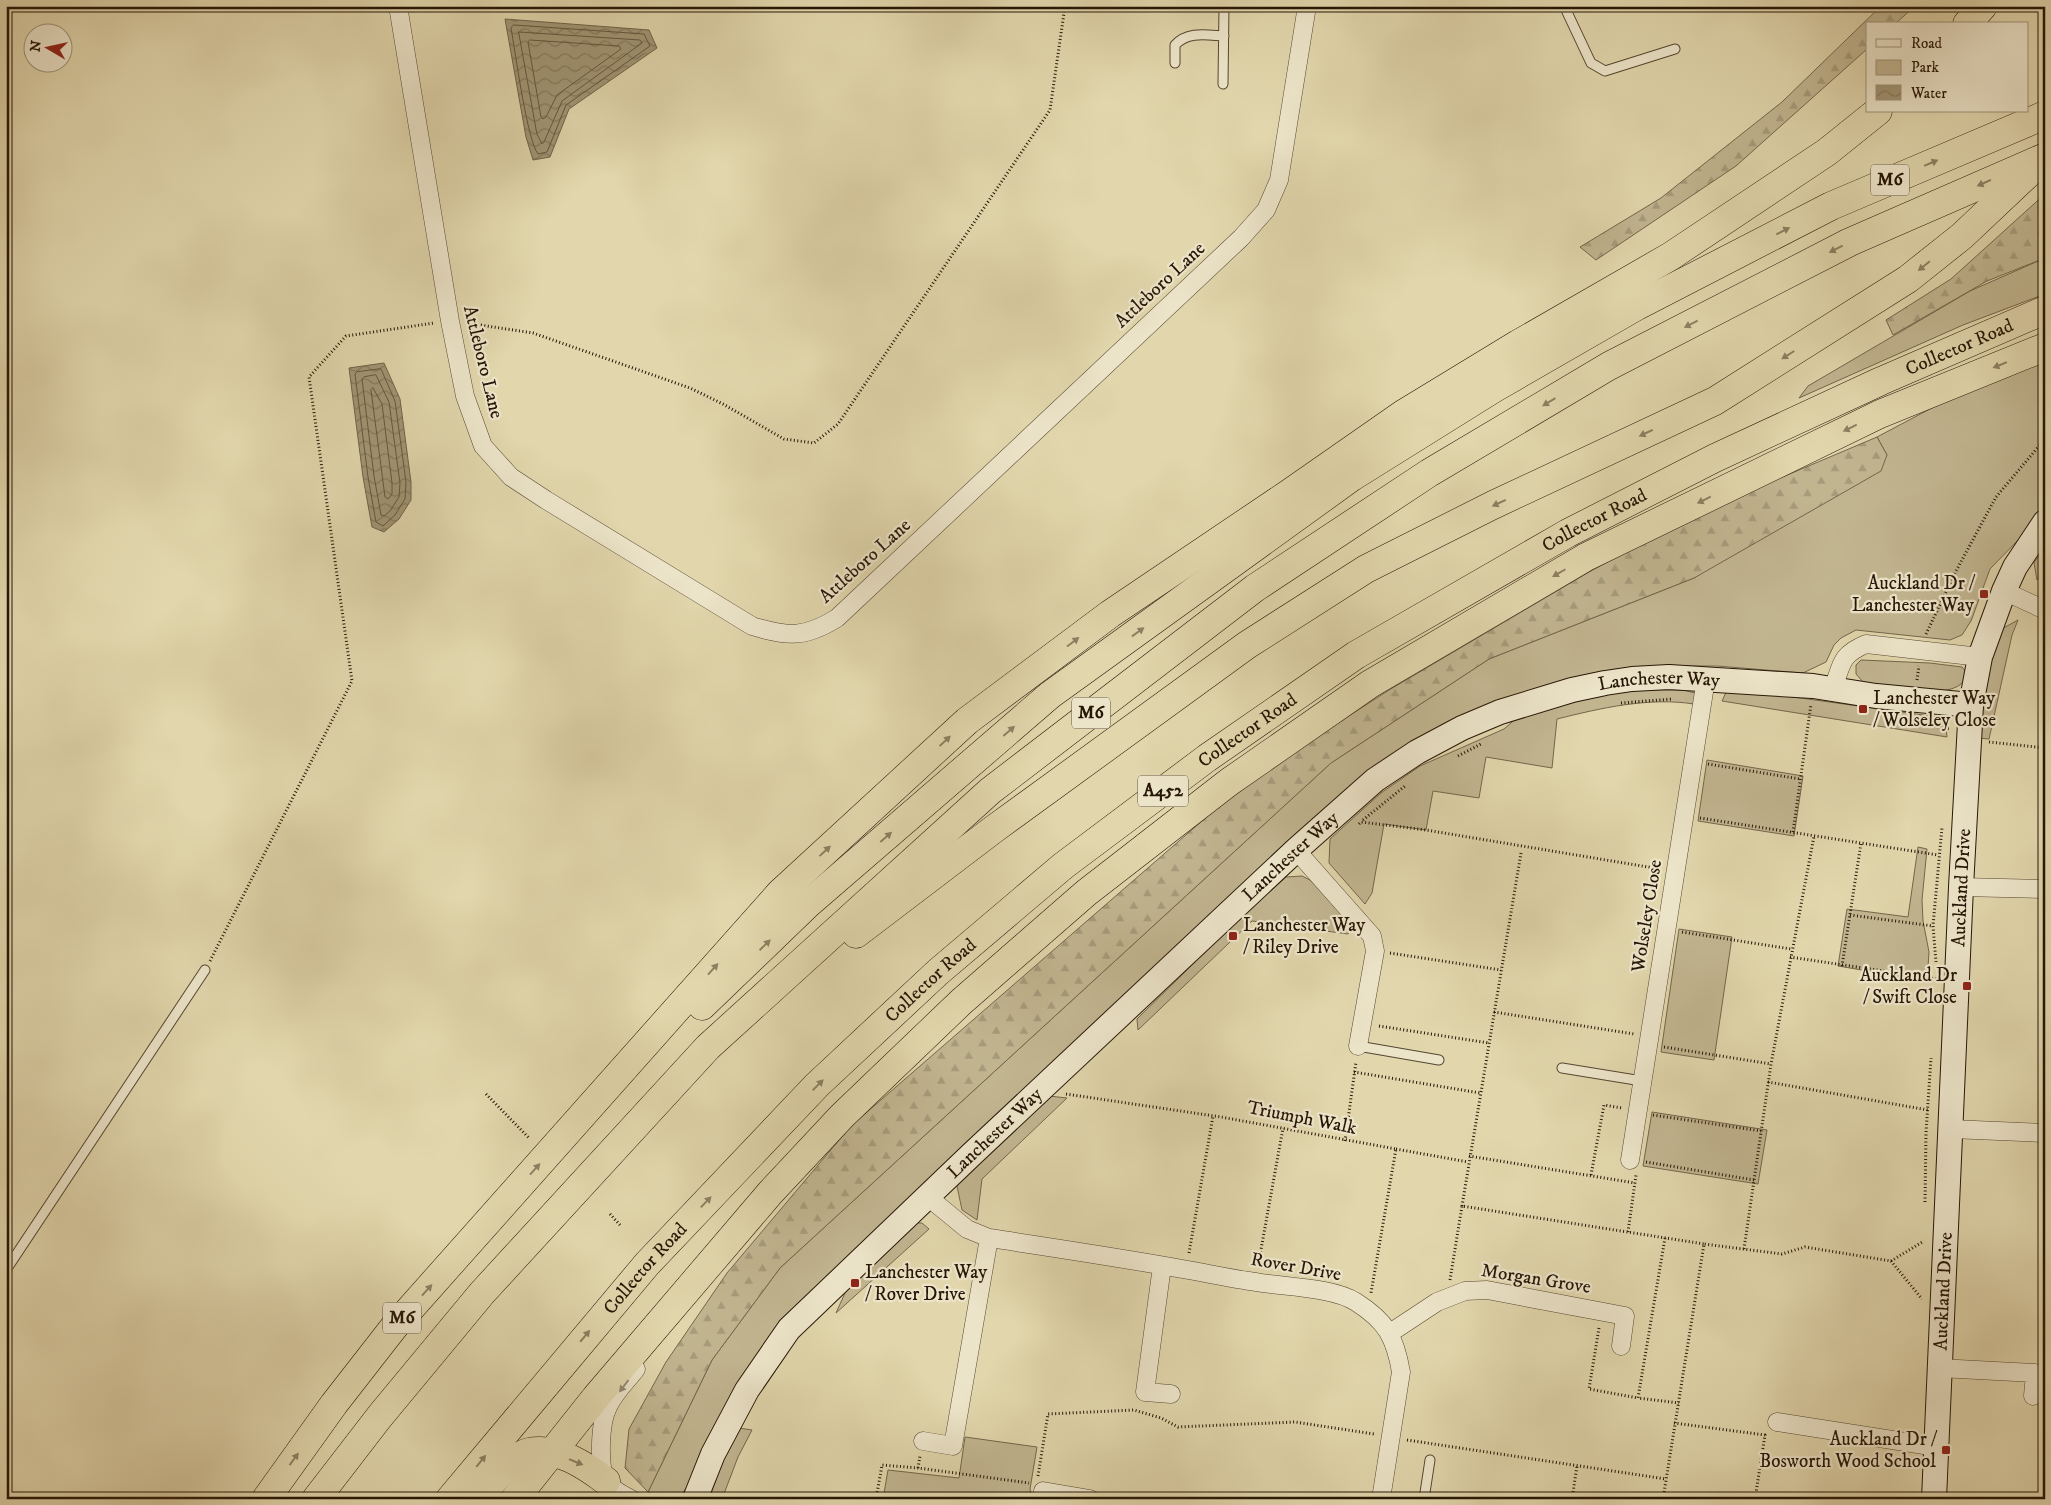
<svg xmlns="http://www.w3.org/2000/svg" width="2051" height="1505" viewBox="0 0 2051 1505" font-family="'IM FELL DW Pica',serif">
<style>
.green{fill:#c1b590;stroke:#74664b}
.forest{fill:url(#forest-firs);stroke:#74664b}
.water{fill:url(#water-waves);stroke:#706248}
.lines{fill:none;stroke-linecap:round;stroke-linejoin:round}
.shore{stroke:#64563d;stroke-width:1}
.lane-casing{stroke:#554630;stroke-width:11}
.street-casing{stroke:#554630;stroke-width:19}
.secondary-casing{stroke:#261606;stroke-width:26}
.highway-casing{stroke:#261606;stroke-width:29}
.path{stroke:#261606;stroke-width:3;stroke-dasharray:1 2.5;stroke-linecap:butt}
.lane{stroke:#ece4c9;stroke-width:9}
.street{stroke:#ece4c9;stroke-width:18}
.secondary{stroke:#ece4c9;stroke-width:24}
.highway{stroke:#e1d6ac;stroke-width:28}
.oneway{fill:#8d8061}
.oneway2{fill:#938771}
.poi-dot{fill:#8f2418;stroke:#ece4c9;stroke-width:2}
.labels{text-anchor:middle;dominant-baseline:central;stroke-width:4.5;stroke-linejoin:round;paint-order:stroke}
.shield{fill:#ece4c9;stroke:#615440;stroke-width:1}
.shield-label{font-size:18px;font-weight:bold;fill:#261606}
.street-label{font-size:19px;fill:#261606;stroke:#ece4c9}
.poi-label{font-size:19px;fill:#261606;stroke:#ece4c9;text-anchor:end}
</style>
<defs>
<pattern id="forest-firs" width="22" height="20" patternUnits="userSpaceOnUse" patternTransform="scale(1.25)"><rect width="22" height="20" fill="#c1b590"/><path d="M5 1l3.5 6h-7zM16 11l3.5 6h-7z" fill="#a69b7b"/></pattern>
<pattern id="water-waves" width="16" height="10" patternUnits="userSpaceOnUse" patternTransform="scale(1.25)"><rect width="16" height="10" fill="#a19574"/><path d="M0 5q4-4 8 0t8 0" fill="none" stroke="#83795d"/></pattern>
</defs>
<rect width="100%" height="100%" fill="#e1d6ac"/>
<filter id="stains"><feTurbulence type="fractalNoise" baseFrequency=".004" numOctaves="4"/><feColorMatrix values="0 0 0 0 .2 0 0 0 0 .09 0 0 0 0 .02 0 0 0 .5 -.17"/></filter>
<radialGradient id="worn" r=".72"><stop offset=".6" stop-color="#630" stop-opacity="0"/><stop offset="1" stop-color="#630" stop-opacity=".3"/></radialGradient>
<path class="green" d="M2045,258V294L1963,325L1799,398L1808,386L1970,291Z
M2045,361V504L2022,536L1990,569L1971,621L1962,635L1950,640L1856,630L1841,638L1834,645L1826,662L1803,673L1717,666H1670L1409,749L848,1257L682,1494C668,1500 661,1498 648,1492L712,1360L780,1268L1331,763L1489,659L1694,578L1887,455L1877,437L1943,402Z
M2045,544V569L2037,580L2034,563Z
M2018,620L2012,635L1989,739L1978,738L1990,665L2000,630Z
M1861,660L1930,663L1962,667L1967,673C1963,706 1884,685 1863,682L1856,674V665Z
M1728,688L1945,718L1947,737L1722,701Z
M1620,690H1683L1695,693L1694,704C1649,697 1601,708 1557,719L1552,768L1486,757L1479,798L1433,791L1426,830L1384,824L1372,893L1365,904L1329,863L1330,839L1381,793L1420,766L1504,729L1519,716Z
M1707,760L1803,776L1794,836L1698,821Z
M1918,847L1927,849L1922,900L1923,921L1929,952L1927,981L1838,966L1847,909L1908,917Z
M1302,876L1310,880L1353,924L1348,934L1252,921L1138,1030L1137,1019L1243,915L1286,877Z
M1679,929L1732,937L1714,1060L1661,1052Z
M1049,1096L1067,1098L982,1179L977,1220L962,1210L957,1186Z
M1652,1112L1767,1130L1758,1184L1643,1166Z
M916,1223H922L929,1229L836,1313L849,1284Z
M739,1428L752,1430L738,1457L722,1499H709L728,1447Z
M965,1437L1037,1447L1030,1489L1032,1498L1036,1499H883L888,1470L959,1478Z"/>
<path class="forest" d="M1881,6H1915L1895,24H1867V49L1736,166L1596,260L1580,247L1661,198L1782,102Z
M2045,194V258L1987,281L1893,335L1886,320L1951,279Z
M1877,437L1887,455L1881,471L1694,578L1489,659L1331,763L780,1268L712,1360L648,1492L625,1468L629,1429L666,1362L727,1273L851,1126L1248,781L1389,690L1589,572L1700,512Z"/>
<path class="water" d="M505,19L649,30L657,48L569,109L550,157L533,160L526,137Z
M384,363L400,399L411,482V500L399,519L384,532L372,527L363,477L349,368Z"/>
<g class="lines">
<path class="shore" d="M514,25L644,34L650,46L566,105L547,152L538,154C527,140 515,50 511,28Z
M519,32L640,40L642,43L562,101L544,142L542,144L537,134Z
M530,40L619,46L621,49L557,95L546,117L543,119L541,117L528,42Z
M381,369L395,401L406,482L405,499L395,515L383,526L376,522L368,477L355,374L357,372Z
M376,375L389,402L400,483L399,497L390,511L384,516L381,515L374,476L362,379L364,377Z
M373,388L382,404L392,483V494L388,499L385,497L371,390Z"/>
<defs>
<path id="lane" d="M1566,6L1567,12L1591,63L1605,71L1675,49
M1175,63V45C1188,31 1206,35 1224,36
M1223,84L1224,6
M1358,1046L1439,1060
M1562,1068L1642,1081
M6,1270L205,970
M1424,1499L1430,1460"/>
<path id="street" d="M398,6L450,321L465,396L483,446L511,477L546,500L752,626C788,637 805,638 837,618L1241,238L1266,210L1279,180L1307,6
M2004,591L2045,610
M1833,689C1842,664 1840,655 1866,644L1980,657
M1296,850L1372,936L1375,951L1358,1046
M1961,887L2045,889
M1951,1129L2045,1133
M1630,1160L1706,679
M928,1197L967,1229L989,1238C1055,1248 1122,1258 1188,1270C1211,1274 1233,1279 1256,1282C1283,1287 1333,1287 1356,1302C1386,1321 1395,1337 1401,1372L1381,1499
M1162,1266L1145,1392L1171,1394
M1390,1333L1437,1302L1465,1291L1487,1290L1625,1316L1621,1346
M1939,1368L2035,1373L2033,1396
M1777,1422L1937,1447
M923,1441L953,1446L989,1238
M1043,1491L1090,1499
M631,1499C623,1495 610,1488 606,1480C598,1465 600,1422 608,1407C614,1393 627,1381 636,1369"/>
<g id="secondary">
<path id="s1" d="M695,1499L713,1454L747,1390L789,1329L972,1154L1296,850L1375,780L1417,752L1462,728L1500,712L1572,690L1605,683L1632,679L1669,677L1764,683L1813,686L1876,696L1971,705"/>
<path id="s2" d="M1934,1499L1961,887L1971,705L1980,657L2004,591L2015,567L2045,522"/>
</g>
<g id="highway">
<path d="M1967,24L1983,6"/>
<path d="M856,934L994,829L1247,645L1366,569L1493,505L1715,401L1908,279L1962,236L2033,169"/>
<path d="M702,1006L808,904L1050,695L1352,477L1493,389L1637,306L1831,206L2045,115"/>
<path d="M266,1499L334,1404L394,1327L780,893L967,721L1110,614L1288,494L1403,414L1518,344L1671,256L1827,152L1878,111"/>
<path d="M316,1499L380,1416L482,1293L708,1047L990,791L1255,588L1429,473L1609,366L1850,242L2045,157"/>
<path id="s3" d="M450,1499L647,1264L817,1085L938,972L1063,866L1207,758L1356,655L1568,533L1715,458L1881,381L2045,310"/>
<path d="M479,1499C490,1485 512,1456 529,1452C557,1446 586,1466 606,1481"/>
<path d="M515,1499L596,1397L770,1193L842,1116L961,1002L1086,893L1229,782L1370,684L1586,557L1880,414L2045,347"/>
</g>
</defs>
<use href="#lane" class="lane-casing"/>
<use href="#street" class="street-casing"/>
<use href="#secondary" class="secondary-casing"/>
<use href="#highway" class="highway-casing"/>
<path class="path" d="M467,323L533,333L690,388L723,404L784,439L814,443L838,424L1050,110L1065,6
M1926,634L1956,571L1996,497L2045,439
M1917,680L1919,666
M1621,703L1672,699
M1896,720L1951,729
M1989,742L2045,748
M1458,756L1481,744
M1708,764L1800,779
M1700,818L1938,855
M1363,820L1405,786
M1359,824L1361,822L1426,830L1660,869
M1793,832L1811,704
M1850,915L1933,926
M1682,932L1791,949
M1390,953L1501,970
M1790,957L1937,979
M210,961L352,681L309,377L346,336L434,323
M1936,962L1933,926L1942,827
M1842,966L1861,843
M1494,1012L1634,1034
M1379,1026L1489,1043
M1664,1047L1771,1064
M1354,1072L1480,1093
M1768,1082L1928,1110
M486,1094L529,1138
M1066,1094L1221,1117L1396,1149L1371,1293
M1653,1115L1761,1131
M1345,1141L1356,1062
M1396,1149L1468,1162
M1469,1156L1635,1183
M1646,1162L1754,1180
M1591,1175L1604,1105L1622,1108
M1925,1202L1926,1133L1931,1058
M1462,1206L1521,853
M610,1214L620,1225
M1628,1232L1636,1175
M1665,1238L1638,1398L1679,1403
M1744,1249L1771,1064L1814,836
M1189,1253L1213,1116
M1891,1261L1924,1241
M1258,1266L1283,1128
M1450,1280L1462,1206L1704,1244
M1599,1328L1589,1389L1638,1398
M1674,1423L1765,1435L1755,1499
M1407,1440L1666,1479
M918,1468L920,1456
M1038,1476L1048,1414L1134,1410L1161,1418L1178,1427L1295,1422L1374,1434
M715,1497L726,1499
M876,1499L882,1465L918,1468L1029,1483
M1572,1499L1577,1466
M1663,1499L1704,1244L1782,1254L1805,1247L1891,1261L1922,1299"/>
<use href="#lane" class="lane"/>
<use href="#street" class="street"/>
<use href="#secondary" class="secondary"/>
<use href="#highway" class="highway"/>
</g>
<defs><path id="oneway-solid" d="M-6-.8H1V-3.2L6.5 0L1 3.2V.8H-6Z" transform="scale(1.25)"/></defs>
<g class="oneway">
<use href="#oneway-solid" transform="translate(1931 163) rotate(-23)"/>
<use href="#oneway-solid" transform="translate(1984 183) rotate(156)"/>
<use href="#oneway-solid" transform="translate(1783 231) rotate(-27)"/>
<use href="#oneway-solid" transform="translate(1836 249) rotate(153)"/>
<use href="#oneway-solid" transform="translate(1924 266) rotate(141)"/>
<use href="#oneway-solid" transform="translate(1691 324) rotate(153)"/>
<use href="#oneway-solid" transform="translate(1788 355) rotate(148)"/>
<use href="#oneway-solid" transform="translate(2000 365) rotate(158)"/>
<use href="#oneway-solid" transform="translate(1549 402) rotate(149)"/>
<use href="#oneway-solid" transform="translate(1850 428) rotate(154)"/>
<use href="#oneway-solid" transform="translate(1646 433) rotate(155)"/>
<use href="#oneway-solid" transform="translate(1704 500) rotate(154)"/>
<use href="#oneway-solid" transform="translate(1499 503) rotate(155)"/>
<use href="#oneway-solid" transform="translate(1559 573) rotate(150)"/>
<use href="#oneway-solid" transform="translate(1138 632) rotate(-36)"/>
<use href="#oneway-solid" transform="translate(1073 642) rotate(-37)"/>
<use href="#oneway-solid" transform="translate(1009 731) rotate(-41)"/>
<use href="#oneway-solid" transform="translate(945 741) rotate(-43)"/>
<use href="#oneway-solid" transform="translate(886 837) rotate(-41)"/>
<use href="#oneway-solid" transform="translate(825 851) rotate(-43)"/>
<use href="#oneway-solid" transform="translate(765 945) rotate(-44)"/>
<use href="#oneway-solid" transform="translate(713 969) rotate(-48)"/>
<use href="#oneway-solid" transform="translate(818 1085) rotate(-45)"/>
<use href="#oneway-solid" transform="translate(535 1169) rotate(-48)"/>
<use href="#oneway-solid" transform="translate(706 1202) rotate(-46)"/>
<use href="#oneway-solid" transform="translate(427 1290) rotate(-48)"/>
<use href="#oneway-solid" transform="translate(585 1336) rotate(-50)"/>
<use href="#oneway-solid" transform="translate(294 1459) rotate(-54)"/>
<use href="#oneway-solid" transform="translate(481 1461) rotate(-51)"/>
<use href="#oneway-solid" transform="translate(576 1462) rotate(22)"/>
</g>
<use class="oneway2" href="#oneway-solid" transform="translate(624 1386) rotate(127)"/>
<g class="poi-dot">
<rect x="1979" y="589" width="10" height="10" rx="2.5"/>
<rect x="1858" y="704" width="10" height="10" rx="2.5"/>
<rect x="1228" y="931" width="10" height="10" rx="2.5"/>
<rect x="1962" y="981" width="10" height="10" rx="2.5"/>
<rect x="850" y="1278" width="10" height="10" rx="2.5"/>
<rect x="1941" y="1445" width="10" height="10" rx="2.5"/>
</g>
<g class="labels">
<g class="shield">
<rect x="1871" y="164.5" width="38" height="31" rx="4"/>
<rect x="1072" y="697.5" width="38" height="31" rx="4"/>
<rect x="1138" y="775.5" width="50" height="31" rx="4"/>
<rect x="383" y="1302.5" width="38" height="31" rx="4"/>
</g>
<g class="shield-label">
<text x="1890" y="180">M6</text>
<text x="1091" y="713">M6</text>
<text x="1163" y="791">A452</text>
<text x="402" y="1318">M6</text>
</g>
<g class="street-label">
<text transform="translate(1160 285) rotate(-43)">Attleboro Lane</text>
<text stroke="none"><textPath href="#s3" startOffset="1922">Collector Road</textPath></text>
<text transform="translate(483 362) rotate(76)">Attleboro Lane</text>
<text stroke="none"><textPath href="#s3" startOffset="1518">Collector Road</textPath></text>
<text transform="translate(865 561) rotate(-42)">Attleboro Lane</text>
<text stroke="none"><textPath href="#s1" startOffset="1304">Lanchester Way</textPath></text>
<text stroke="none"><textPath href="#s3" startOffset="1112">Collector Road</textPath></text>
<text stroke="none"><textPath href="#s1" startOffset="884">Lanchester Way</textPath></text>
<text stroke="none"><textPath href="#s2" startOffset="612">Auckland Drive</textPath></text>
<text transform="translate(1647 916) rotate(-81)">Wolseley Close</text>
<text stroke="none"><textPath href="#s3" startOffset="708">Collector Road</textPath></text>
<text transform="translate(1302 1118) rotate(11)">Triumph Walk</text>
<text stroke="none"><textPath href="#s1" startOffset="479">Lanchester Way</textPath></text>
<text transform="translate(1296 1267) rotate(10)">Rover Drive</text>
<text stroke="none"><textPath href="#s3" startOffset="302">Collector Road</textPath></text>
<text transform="translate(1536 1279) rotate(9)">Morgan Grove</text>
<text stroke="none"><textPath href="#s2" startOffset="208">Auckland Drive</textPath></text>
</g>
<g class="poi-label">
<text x="1974" y="583">Auckland Dr /<tspan x="1974" dy="22">Lanchester Way</tspan></text>
<text x="1873" y="698" text-anchor="start">Lanchester Way<tspan x="1873" dy="22">/ Wolseley Close</tspan></text>
<text x="1243" y="925" text-anchor="start">Lanchester Way<tspan x="1243" dy="22">/ Riley Drive</tspan></text>
<text x="1957" y="975">Auckland Dr<tspan x="1957" dy="22">/ Swift Close</tspan></text>
<text x="865" y="1272" text-anchor="start">Lanchester Way<tspan x="865" dy="22">/ Rover Drive</tspan></text>
<text x="1936" y="1439">Auckland Dr /<tspan x="1936" dy="22">Bosworth Wood School</tspan></text>
</g>
</g>
<rect width="2051" height="1505" fill="none" stroke="#e1d6ac" stroke-width="25"/>
<rect x="8" y="8" width="2036" height="1490" fill="none" stroke="#261606" stroke-width="2.5"/>
<rect x="12" y="12" width="2026" height="1480" fill="none" stroke="#261606"/>
<rect x="1866" y="22" width="162" height="90" fill="#ece4c9" stroke="#9d927b"/>
<rect x="1876" y="39" width="25" height="8" fill="#ece4c9" stroke="#9d927b"/>
<text x="1911" y="48" font-size="15" fill="#261606">Road</text>
<rect x="1876" y="60" width="25" height="15" fill="#c1b590" stroke="#9d927b"/>
<text x="1911" y="72" font-size="15" fill="#261606">Park</text>
<rect x="1876" y="85" width="25" height="15" fill="url(#water-waves)" stroke="#9d927b"/>
<text x="1911" y="98" font-size="15" fill="#261606">Water</text>
<g transform="translate(48 48) rotate(279)"><circle r="24" fill="#ece4c9" stroke="#9d927b"/>
<path d="M0-4L9 19L0 12L-9 19Z" fill="#8f2418"/>
<text y="-8" font-size="14" font-weight="bold" text-anchor="middle" fill="#261606">N</text>
</g>
<rect width="100%" height="100%" filter="url(#stains)"/>
<rect width="100%" height="100%" fill="url(#worn)"/>
</svg>
